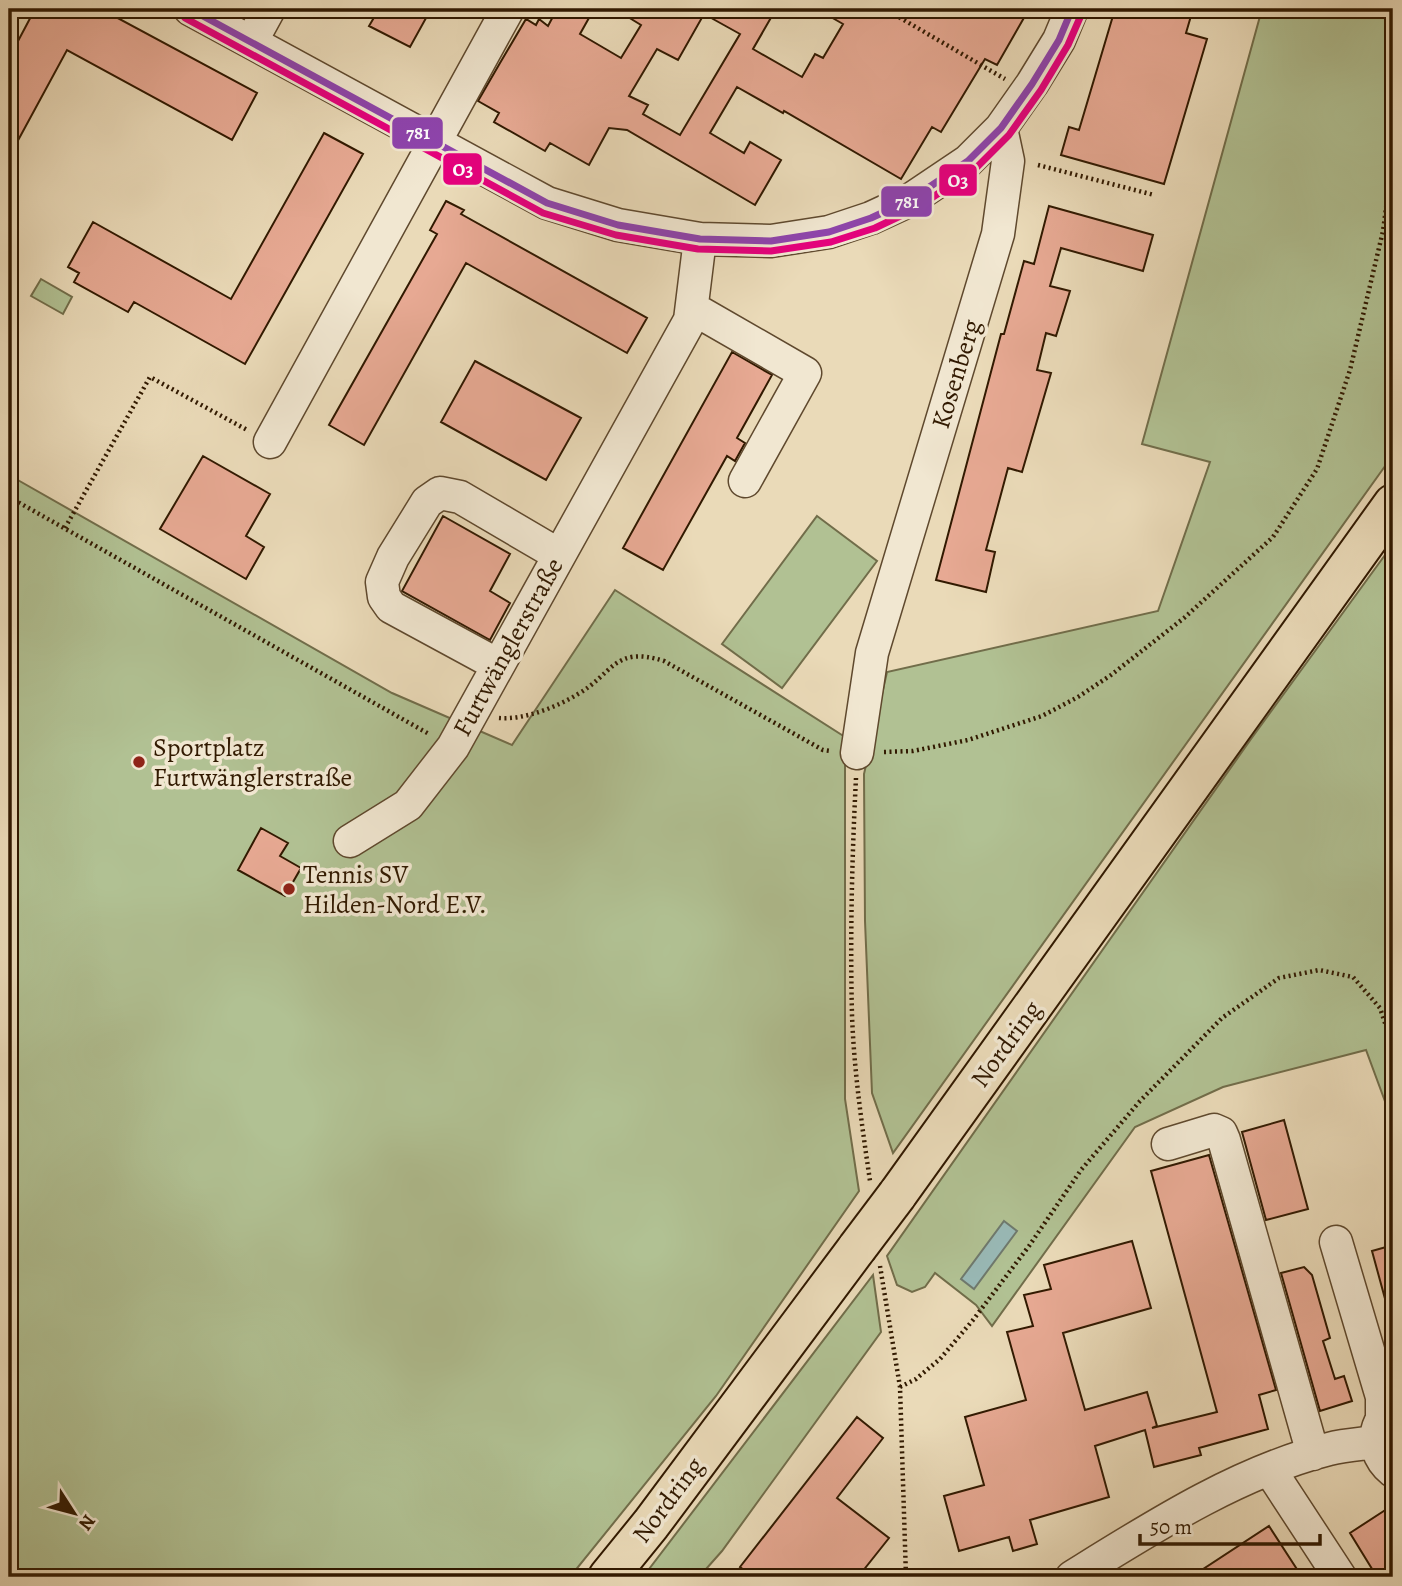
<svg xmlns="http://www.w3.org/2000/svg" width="1402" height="1586" viewBox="0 0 1402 1586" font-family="Alegreya,serif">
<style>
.green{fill:#b1c193;stroke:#716d4a;stroke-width:2}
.water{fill:#99b9b6;stroke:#6f796d;stroke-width:2}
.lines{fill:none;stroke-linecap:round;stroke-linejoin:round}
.stream{stroke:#6f796d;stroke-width:7}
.building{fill:#e7a993;stroke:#311900;stroke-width:2;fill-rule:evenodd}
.minor-casing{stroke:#5f492e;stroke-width:35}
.major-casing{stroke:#311900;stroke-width:42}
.path{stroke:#311900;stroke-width:4.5;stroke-dasharray:2 3.5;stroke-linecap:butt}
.minor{stroke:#f1e7d1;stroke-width:32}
.major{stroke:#eadab8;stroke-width:38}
.major-bridge-casing{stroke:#311900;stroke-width:42;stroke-linecap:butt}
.major-bridge{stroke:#eadab8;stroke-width:38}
.bus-1-casing{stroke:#f1e7d1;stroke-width:12}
.bus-2-casing{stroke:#f1e7d1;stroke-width:12}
.bus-1{stroke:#8e44ad;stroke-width:7}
.bus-2{stroke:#e5007d;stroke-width:7}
.poi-dot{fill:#8f2418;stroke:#f1e7d1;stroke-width:2.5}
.labels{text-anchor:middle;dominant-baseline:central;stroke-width:7;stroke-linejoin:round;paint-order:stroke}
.street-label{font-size:26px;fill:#311900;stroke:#f1e7d1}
.poi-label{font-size:26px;fill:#311900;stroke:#f1e7d1;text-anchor:start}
.line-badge{stroke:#f1e7d1;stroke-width:2.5}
.badge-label{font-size:19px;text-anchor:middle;font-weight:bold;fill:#fff}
</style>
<rect width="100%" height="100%" fill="#eadab8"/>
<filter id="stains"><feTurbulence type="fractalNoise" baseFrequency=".00286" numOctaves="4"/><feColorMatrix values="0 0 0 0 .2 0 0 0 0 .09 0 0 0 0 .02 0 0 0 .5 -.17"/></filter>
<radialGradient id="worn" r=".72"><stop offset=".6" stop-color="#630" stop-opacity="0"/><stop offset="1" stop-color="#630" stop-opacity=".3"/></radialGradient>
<path class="green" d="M1262,9H1393V455L893,1153L872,1093L865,921L864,774L887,672L1158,611L1210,462L1142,444Z
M41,279L72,297L63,314L31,296Z
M9,475L392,693L512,745L615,590L845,737V1099L859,1191L716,1396L570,1577H9Z
M817,516L877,561L782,688L722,644Z
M1393,544V1123L1366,1050L1223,1087L1135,1127L992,1326L976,1305L935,1273L925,1287L912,1292L897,1285L887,1256L1251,739Z
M873,1275L881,1332L722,1551L699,1577H643Z"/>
<path class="water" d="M1004,1221L1017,1231L974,1289L961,1279Z"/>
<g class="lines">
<path class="stream" d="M1393,783L1389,786L1393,803"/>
</g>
<path class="building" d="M35,9H101L257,93L232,140L67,50L9,157V58Z
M379,9H431L410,47L369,26Z
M557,9H594L580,34L621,58L641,25L615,9H776L753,49L802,77L815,54L823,58L843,24L817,9H1029L997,65L985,59L941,132L932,127L901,179L784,111L783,113L737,87L710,133L744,153L750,142L781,160L755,205L627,130L609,128L589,165L550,143L545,151L494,122L499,113L478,101L500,63L526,19L536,25L539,19L548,26ZM704,14L740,34L680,135L643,114L648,105L629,96L657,49L678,60Z
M1115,9H1193L1186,33L1207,39L1164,184L1061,155L1069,127L1079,130Z
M324,133L363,154L245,364L134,302L128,312L74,282L79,273L68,267L93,222L231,299Z
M446,201L464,210L461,214L647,318L627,353L466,263L364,445L329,425L437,234L430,230Z
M1049,206L1153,235L1143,271L1061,248L1050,286L1070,291L1056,336L1046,333L1037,370L1051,373L1022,472L1008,468L986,550L995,552L986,592L936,580L1001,334H1004L1024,261L1034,264Z
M732,352L772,375L737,438L745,443L735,461L727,456L663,570L623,548Z
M475,361L581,418L546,480L441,422Z
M203,456L270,494L246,536L264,547L246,579L160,529Z
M443,516L510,554L490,591L510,603L490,640L402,591Z
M261,828L288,843L280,856L301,868L285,896L238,870Z
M1284,1120L1308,1209L1266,1220L1242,1132Z
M1209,1155L1276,1390L1259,1395L1268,1429L1199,1448L1201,1455L1154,1467L1145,1430L1095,1446L1109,1497L1030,1520L1037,1544L1013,1551L1009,1537L959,1551L944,1496L984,1485L965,1417L1026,1400L1007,1332L1033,1326L1024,1295L1051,1289L1044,1265L1132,1241L1151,1308L1063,1333L1085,1410L1147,1392L1157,1426L1152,1428L1217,1412L1151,1171Z
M1393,1245V1306H1387L1372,1251Z
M1304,1267L1312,1275L1330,1338L1323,1341L1335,1379L1344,1376L1352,1401L1320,1411L1281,1273Z
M857,1417L883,1438L837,1498L889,1538L858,1577H753L740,1567Z
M1393,1505V1577H1377L1350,1533Z
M1269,1526L1302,1577H1191Z"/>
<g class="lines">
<defs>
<path id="minor" d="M190,9L547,203L618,225L700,239L771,241L829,232L871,218L910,200L968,161L1001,128L1032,84L1059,40L1072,9
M251,42L269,9
M692,308L805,373L745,481
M270,442L508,9
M498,665L391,607L384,597L382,582L393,557L427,502L440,493L460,497L559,555
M857,753L872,653L998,234L1008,161L1001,128
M350,841L408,805L453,747L690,320L700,239
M1168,1144L1214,1130L1221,1133L1224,1140L1313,1454
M1336,1242L1382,1397V1418
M1380,1423C1372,1440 1378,1459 1393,1471
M1270,1470L1340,1577
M1072,1577C1151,1528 1238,1472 1329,1449C1344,1445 1361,1444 1376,1442"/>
<path id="major" d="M897,1195L1393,504
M608,1577L651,1524L857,1248"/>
</defs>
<use href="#minor" class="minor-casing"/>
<use href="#major" class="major-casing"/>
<path class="path" d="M885,9L1005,79
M1038,165L1154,195
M9,497L429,734
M65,528L150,377L249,431
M499,718C524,720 557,707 578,694C613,674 614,645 664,661L823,750L830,751
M884,752L913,751L968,740L1042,716L1078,697L1111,675L1184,618L1273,537L1317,469L1350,370L1383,231L1393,155
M856,778C852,857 850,936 852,1015C854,1071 862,1126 870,1181
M880,1266L900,1387L906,1577
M900,1387L916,1379L940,1359L973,1320L1029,1246L1081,1170L1140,1101L1222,1018L1279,978L1319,970L1353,977L1380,1008L1393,1047"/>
<use href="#minor" class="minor"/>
<use href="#major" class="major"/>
<defs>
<path id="major-bridge" d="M857,1248L897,1195"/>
</defs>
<use href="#major-bridge" class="major-bridge-casing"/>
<use href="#major-bridge" class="major-bridge"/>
<defs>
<path id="bus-1" d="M190,9L547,203L618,225L700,239L771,241L829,232L871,218L910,200L968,161L1001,128L1032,84L1059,40L1072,9"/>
<path id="bus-2" d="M185,18L543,213L616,235L698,249L771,251L831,242L875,228L915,209L975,169L1009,135L1041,90L1068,45L1082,13"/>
</defs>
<use href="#bus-1" class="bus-1-casing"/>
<use href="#bus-2" class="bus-2-casing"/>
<use href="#bus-1" class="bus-1"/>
<use href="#bus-2" class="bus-2"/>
</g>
<g class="poi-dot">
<circle cx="139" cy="762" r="7"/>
<circle cx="289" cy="889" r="7"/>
</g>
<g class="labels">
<g class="street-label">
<text transform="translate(956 374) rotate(-73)">Kosenberg</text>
<text transform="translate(508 647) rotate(-61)">Furtwänglerstraße</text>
<text transform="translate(1006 1044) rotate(-54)">Nordring</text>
<text transform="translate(668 1500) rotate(-53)">Nordring</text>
</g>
<g class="poi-label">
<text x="153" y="747">Sportplatz<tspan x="153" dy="30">Furtwänglerstraße</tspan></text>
<text x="303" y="874">Tennis SV<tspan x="303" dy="30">Hilden-Nord E.V.</tspan></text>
</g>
</g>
<g class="line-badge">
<rect x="391" y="116" width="53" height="34" rx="7" fill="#8e44ad"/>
<rect x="442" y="152" width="41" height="34" rx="7" fill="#e5007d"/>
<rect x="938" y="163" width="40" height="34" rx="7" fill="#e5007d"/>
<rect x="880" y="185" width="53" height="33" rx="7" fill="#8e44ad"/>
</g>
<g class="badge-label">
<text x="418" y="139">781</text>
<text x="463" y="176">O3</text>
<text x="958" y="187">O3</text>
<text x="907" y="208">781</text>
</g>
<rect width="1402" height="1586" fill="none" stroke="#eadab8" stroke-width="35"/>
<rect x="10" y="10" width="1381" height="1565" fill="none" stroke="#311900" stroke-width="3.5"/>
<rect x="18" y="18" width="1367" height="1551" fill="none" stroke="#311900" stroke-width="2"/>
<g transform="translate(74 1513) rotate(126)" stroke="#f1e7d1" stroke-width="5" paint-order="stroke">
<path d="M0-5L12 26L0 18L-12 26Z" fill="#311900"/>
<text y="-10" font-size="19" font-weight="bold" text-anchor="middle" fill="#311900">N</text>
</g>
<path d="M1140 1534v10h180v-10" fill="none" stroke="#311900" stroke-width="3.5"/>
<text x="1150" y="1534" font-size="21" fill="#311900" stroke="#f1e7d1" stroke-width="5" paint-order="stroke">50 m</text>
<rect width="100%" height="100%" filter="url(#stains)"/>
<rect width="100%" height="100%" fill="url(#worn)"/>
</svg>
